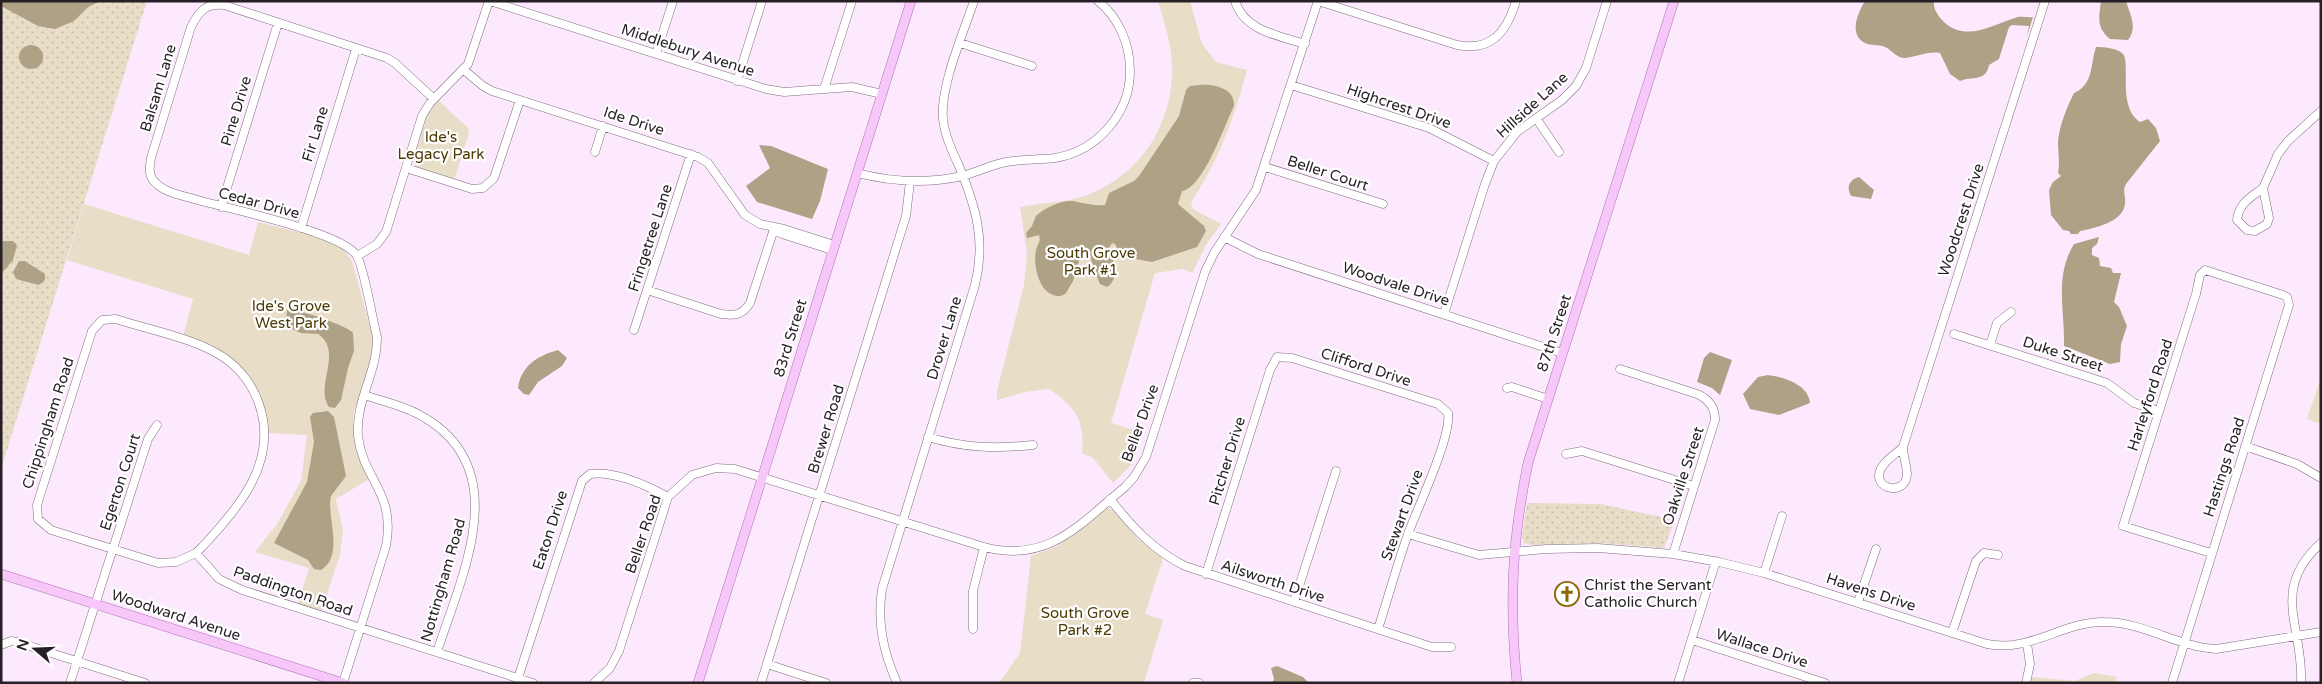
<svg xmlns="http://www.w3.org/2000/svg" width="2322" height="684" viewBox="0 0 2322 684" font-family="'Varela Round',sans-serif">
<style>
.grass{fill:url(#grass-dots)}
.park{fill:#e8ddc7}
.water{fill:#aea186}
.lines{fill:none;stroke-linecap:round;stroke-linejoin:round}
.minor-casing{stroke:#7d6c7d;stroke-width:9}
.major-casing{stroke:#ab74ae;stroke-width:10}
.minor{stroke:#fff;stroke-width:8}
.major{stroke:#f8c7fa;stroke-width:9}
.labels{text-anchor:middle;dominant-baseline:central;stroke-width:4.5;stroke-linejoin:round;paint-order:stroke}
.street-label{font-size:15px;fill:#261f26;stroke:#fefefe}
.park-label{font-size:15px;fill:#4e3a04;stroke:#fefefe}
.poi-label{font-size:15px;fill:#261f26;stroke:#fefefe;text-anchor:start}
</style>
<defs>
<pattern id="grass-dots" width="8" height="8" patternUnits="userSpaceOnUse" patternTransform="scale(1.25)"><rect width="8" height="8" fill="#e8ddc7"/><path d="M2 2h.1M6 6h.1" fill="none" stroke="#c7bdab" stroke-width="1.8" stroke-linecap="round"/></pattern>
</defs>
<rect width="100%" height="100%" fill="#fde9fd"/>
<path class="grass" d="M1,1H147L1,469Z
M1527,503L1601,504L1675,520L1664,548L1600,543L1531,545L1524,543L1522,537Z"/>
<path class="park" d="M1158,1H1190L1202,44L1216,62L1247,70C1233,122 1220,157 1191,203L1193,209L1221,224L1206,245L1192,273L1183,269L1155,273L1111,423L1143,433L1132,464L1113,483L1093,458L1082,453C1085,421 1076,407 1049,389L1025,392L997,400V391L1024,285L1027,254L1020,207C1043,202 1068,203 1090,194C1140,173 1169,129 1172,76C1174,51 1165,25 1158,1Z
M438,100L468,128L469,133L454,180L417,168L413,163L426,117Z
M84,204L249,255L258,222L310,235L343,249L352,261L373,338L372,356L354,412L353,426L357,453L369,479L336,499L343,530L340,555L321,612L298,604L309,568L255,552L277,524L301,481L307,435L268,433C263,376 234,354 183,336L193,299L67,260Z
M2321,377V424L2307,419Z
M1107,508L1113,510L1137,538L1163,559L1145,614L1163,620L1144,683H999L1020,653L1031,556L1057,546Z
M2094,673L2117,677L2115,683H2030L2032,677L2075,681Z"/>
<path class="water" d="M1,1H101L88,7L74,21L55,29L38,26L1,6Z
M1865,1H1934C1933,9 1938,16 1944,22C1967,43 1993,24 2018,17C2023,16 2028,18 2033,17L2027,36L2029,26L2012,25L2009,27L1999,59L1989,65C1986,82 1972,76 1960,81L1950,74L1940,53C1928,51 1916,57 1905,58C1896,58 1892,50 1885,47C1878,44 1871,46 1865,43C1848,34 1858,13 1865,1Z
M2101,1H2126C2130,15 2138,27 2128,40L2110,39C2096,28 2099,17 2101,1Z
M19 57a12 12 0 1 1 24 0a12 12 0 1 1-24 0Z
M2096,47C2104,47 2116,48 2122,53C2132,60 2116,106 2140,122L2148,119L2156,128L2160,141L2126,184C2122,191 2126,196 2125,204C2123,222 2095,228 2080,231L2078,234H2071L2069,231L2063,230L2051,215L2049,190L2053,182L2061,176L2058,173C2060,162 2058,152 2058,142C2059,126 2067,107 2074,93C2094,84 2090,65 2096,47Z
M1199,85C1214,84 1235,88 1234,106C1225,124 1203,189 1182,191L1178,204L1204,226L1206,231L1197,247L1152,262L1136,259L1129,260L1121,256L1115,244L1112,243L1109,248C1114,260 1120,279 1107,287L1100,284L1093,267L1089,250L1085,249L1082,251L1073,281L1066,293C1061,297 1057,297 1051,294C1038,288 1033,263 1036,250C1038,243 1041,242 1039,235L1027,238L1026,233L1032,226L1036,216C1044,208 1061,200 1073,201C1084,203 1093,206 1105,205L1109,193L1134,181L1139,176L1179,116L1186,90L1190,86Z
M759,145L771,146L828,169L820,201L812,219L757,202L746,186L770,168Z
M1859,177L1874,190L1871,199L1851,196C1846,187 1849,180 1859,177Z
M2099,237L2097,244L2092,248V255L2099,258L2100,266L2111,268L2113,273H2121L2114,302L2119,307L2127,326L2121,344L2120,362L2110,364L2064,346C2065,310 2054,277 2074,244Z
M1,241H13L17,245L13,260L1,274Z
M19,261H25L45,274V280L39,285L16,279L13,272Z
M287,310C296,308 348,326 353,333L354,351L348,368L341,400L335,408L329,407C314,387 344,351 318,334L301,333L289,328L286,321Z
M558,350L567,358L562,366L538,382L529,395L524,394L518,388C521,366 537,356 558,350Z
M1710,352L1732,360L1720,395L1712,388L1697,382L1704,358Z
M1768,375C1783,377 1808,384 1810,403L1779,415L1750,409L1743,394L1758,377Z
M328,411L334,417L346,476L331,496C326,516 345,555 321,570L314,569L308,560L274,543L307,482L314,442L310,417L313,413Z
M1277,666L1303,677L1309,683H1315H1272L1274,679L1271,668Z"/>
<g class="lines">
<defs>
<path id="minor" d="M490,1L766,89L784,92L852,87L882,94
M1235,1C1244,31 1280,36 1305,44
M1318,1L1457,45C1492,52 1507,31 1516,1
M960,43L1032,66
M656,54L673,1
M464,70L483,86L492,91L698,157L708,163L745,215L760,224L784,229L834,245
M737,81L762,1
M1291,85L1429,128L1494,161
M824,89L852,1
M1536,118L1559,152
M595,152L603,126
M1265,167L1383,204
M406,168L472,189L483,188L494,178L520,100
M857,173C892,182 927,184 962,176C977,172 991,165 1006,162C1022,159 1038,160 1055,158C1097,151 1130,114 1130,71C1130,44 1119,18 1098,1
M2263,188C2250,198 2239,203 2237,220L2247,230L2255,231L2267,224L2269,218L2263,188L2278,154L2288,141L2321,111
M221,207L278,23
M301,228L356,49
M774,229L782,234L832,250
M1224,237L1258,254L1562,353
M357,256L377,244L386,232L422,116L430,103L468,64L489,1
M647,290L721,314C736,316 742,315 750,303L774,229
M1444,314L1485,184L1494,161L1517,132L1562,100L1576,86L1586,68L1607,1
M116,319C149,330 194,338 223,357C240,368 253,386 259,404C279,461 239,508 202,547L196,553L176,562L158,563L51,530L38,519L37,505L92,331L102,320Z
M634,330L691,154
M1954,334L2107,383L2134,403L2159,411
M1990,345L1997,323L2011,312
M1620,369L1697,394C1709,399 1715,407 1715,420L1673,554
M1507,388L1512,387L1548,399
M364,395C382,401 401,405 418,414C517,466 462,574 437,652
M928,437C964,448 996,449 1033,445
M2245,446L2297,464L2321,478
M1903,447C1897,453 1890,457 1885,463C1864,487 1905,499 1907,475C1907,466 1903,456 1903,447L2045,1
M1566,454L1582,451L1694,486
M1110,499C1132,527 1153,550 1185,566L1432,647H1451
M1408,534L1479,555L1546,549L1598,548L1673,554L1719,562L1764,573L1987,644C2030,653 2063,621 2105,622C2143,622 2178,647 2216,649L2321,632
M196,553L219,579L242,590L533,683
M1764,573L1782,516
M1206,574L1270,370L1277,357L1292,358L1438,404L1448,413C1452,436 1417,509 1408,534C1397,565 1388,598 1378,629
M1294,602L1336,471
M1858,602L1876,549
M973,629V591L984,547
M1952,633L1976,561L1984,553L1998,555
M1692,640L1825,683
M1,645L11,641L17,642L145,683
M767,664L826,683
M518,678L582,481L590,474C616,471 646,485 668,497
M70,683L148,439L157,425
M343,683L386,546C396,492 363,480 358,436C355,401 378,371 377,337C372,318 365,271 357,256C343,232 225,208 194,199C180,195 162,192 153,180C148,173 150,165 151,158L191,27C199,11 206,3 224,5L387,58L395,63L434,99
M594,683L610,668L619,651L668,497L692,475L716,468L735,469L984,547C1048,564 1080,524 1125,487L1134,477L1146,457L1205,272L1214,253L1256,190L1318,1
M761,683L906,216L910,182
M897,683C883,651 877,623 882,589L975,285C986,241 976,207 959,166C952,151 945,136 943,119C940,86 963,34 974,1
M1193,683H1199
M1678,683L1716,561
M2026,683L2030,664L2027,643
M2172,683L2289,305L2287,297L2283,295L2205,270L2200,275L2196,294L2123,526L2211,553
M2301,683C2304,627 2269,590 2321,543"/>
<path id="major" d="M1,574L343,683
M698,683L911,1
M1517,683C1509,604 1512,540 1528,463L1674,1"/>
</defs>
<use href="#minor" class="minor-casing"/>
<use href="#major" class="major-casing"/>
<use href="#minor" class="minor"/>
<use href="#major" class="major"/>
</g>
<defs>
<symbol id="church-ring" viewBox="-11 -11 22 22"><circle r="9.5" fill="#fefefe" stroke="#896704" stroke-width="1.5"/><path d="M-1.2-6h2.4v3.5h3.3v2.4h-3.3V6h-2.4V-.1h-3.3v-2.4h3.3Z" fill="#896704"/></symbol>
</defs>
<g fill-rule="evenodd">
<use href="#church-ring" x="1553" y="580" width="28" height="28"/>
</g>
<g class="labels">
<g class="street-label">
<text transform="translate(688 50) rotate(18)">Middlebury Avenue</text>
<text transform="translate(158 88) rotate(-73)">Balsam Lane</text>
<text transform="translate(1532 105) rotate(-42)">Hillside Lane</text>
<text transform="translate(1399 106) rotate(19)">Highcrest Drive</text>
<text transform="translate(236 111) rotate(-73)">Pine Drive</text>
<text transform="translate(634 121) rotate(18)">Ide Drive</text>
<text transform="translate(315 134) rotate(-73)">Fir Lane</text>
<text transform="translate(1328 173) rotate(18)">Beller Court</text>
<text transform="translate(259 203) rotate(15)">Cedar Drive</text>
<text transform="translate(1961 220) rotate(-72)">Woodcrest Drive</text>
<text transform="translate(650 238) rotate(-72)">Fringetree Lane</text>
<text transform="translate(1396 284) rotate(18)">Woodvale Drive</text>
<text transform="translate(1554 333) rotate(-72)">87th Street</text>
<text transform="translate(790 338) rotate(-73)">83rd Street</text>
<text transform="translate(944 338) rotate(-73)">Drover Lane</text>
<text transform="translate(2063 354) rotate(18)">Duke Street</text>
<text transform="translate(1366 367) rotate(18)">Clifford Drive</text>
<text transform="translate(2150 395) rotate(-72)">Harleyford Road</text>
<text transform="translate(48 423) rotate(-72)">Chippingham Road</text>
<text transform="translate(1140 423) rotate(-70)">Beller Drive</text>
<text transform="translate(826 429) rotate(-73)">Brewer Road</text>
<text transform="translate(1227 461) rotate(-73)">Pitcher Drive</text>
<text transform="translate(2224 467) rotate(-72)">Hastings Road</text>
<text transform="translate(1683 476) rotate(-72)">Oakville Street</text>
<text transform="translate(120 482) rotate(-72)">Egerton Court</text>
<text transform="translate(1402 515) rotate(-70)">Stewart Drive</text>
<text transform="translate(550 530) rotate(-72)">Eaton Drive</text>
<text transform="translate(643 534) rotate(-71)">Beller Road</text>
<text transform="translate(443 580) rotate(-74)">Nottingham Road</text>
<text transform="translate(1273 581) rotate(18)">Ailsworth Drive</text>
<text transform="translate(293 591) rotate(19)">Paddington Road</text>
<text transform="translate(1871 592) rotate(18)">Havens Drive</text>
<text transform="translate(176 615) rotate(18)">Woodward Avenue</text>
<text transform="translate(1762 648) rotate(18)">Wallace Drive</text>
</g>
<g class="park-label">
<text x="441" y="137">Ide's<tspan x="441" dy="17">Legacy Park</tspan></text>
<text x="1091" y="253">South Grove<tspan x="1091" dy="17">Park #1</tspan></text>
<text x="291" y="306">Ide's Grove<tspan x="291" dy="17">West Park</tspan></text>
<text x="1085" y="613">South Grove<tspan x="1085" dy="17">Park #2</tspan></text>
</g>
<g class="poi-label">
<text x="1584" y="585">Christ the Servant<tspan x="1584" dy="17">Catholic Church</tspan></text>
</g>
</g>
<rect width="2322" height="684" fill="none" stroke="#261f26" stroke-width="5"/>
<g transform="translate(35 649) rotate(289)" stroke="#fefefe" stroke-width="4" paint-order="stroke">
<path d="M0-4L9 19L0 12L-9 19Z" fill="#261f26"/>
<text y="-8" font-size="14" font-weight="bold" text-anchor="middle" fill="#261f26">N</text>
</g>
</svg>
